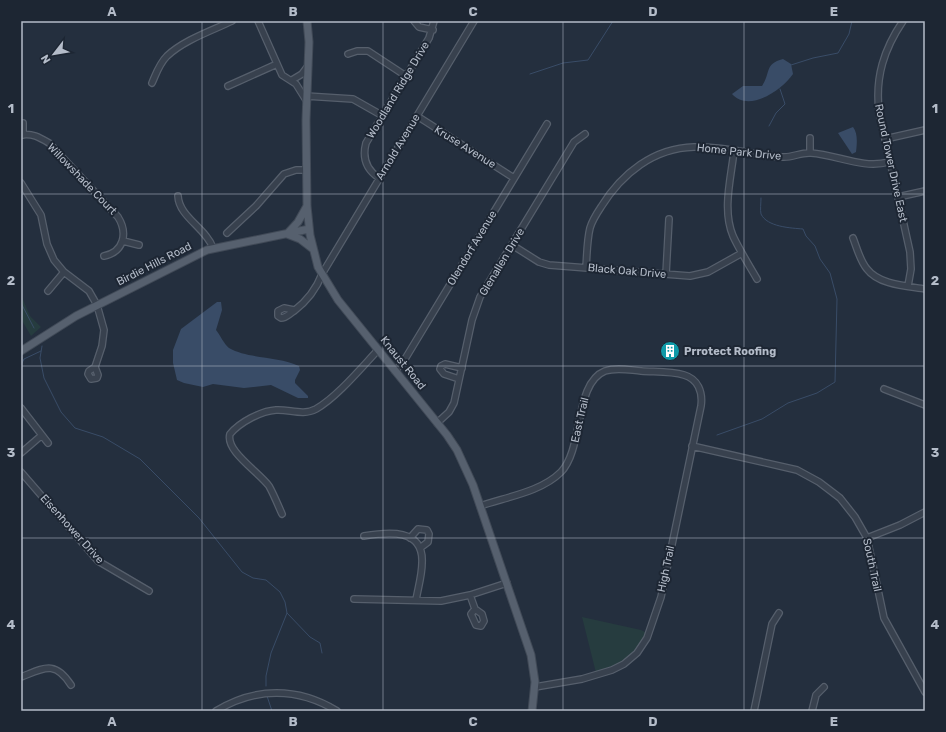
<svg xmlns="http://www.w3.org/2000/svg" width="946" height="732" viewBox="0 0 946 732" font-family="Rubik,sans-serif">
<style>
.green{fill:#263c3f}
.water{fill:#394c67}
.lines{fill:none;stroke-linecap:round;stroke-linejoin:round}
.stream{stroke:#394c67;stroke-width:1}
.minor-casing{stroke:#565f6c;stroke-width:8}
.major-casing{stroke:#414a57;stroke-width:9}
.minor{stroke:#38414e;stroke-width:5.5}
.major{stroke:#56606e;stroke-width:7}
.grid{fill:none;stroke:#b4bcc9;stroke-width:1;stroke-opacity:0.55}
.labels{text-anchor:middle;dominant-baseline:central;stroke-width:4;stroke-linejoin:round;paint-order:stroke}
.street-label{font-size:11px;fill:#b4bcc9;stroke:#1d2633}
.poi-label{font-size:11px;font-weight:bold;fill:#b4bcc9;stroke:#1d2633;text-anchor:start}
.neatline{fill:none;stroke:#b4bcc9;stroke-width:1.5}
.grid-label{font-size:13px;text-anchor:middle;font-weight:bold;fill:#b4bcc9}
</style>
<rect width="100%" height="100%" fill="#242f3e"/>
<path class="green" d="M21,295L30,316L41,327L31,336L21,319Z
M582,617L641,630L647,633L646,638L623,663L596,673Z"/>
<path class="water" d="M783,59L791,64L793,74C782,90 749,113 732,94L743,86H762C771,73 764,64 783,59Z
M853,127C858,133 857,144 856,152L852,154L838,133Z
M217,302H221L222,310L216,330C220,335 224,344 229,348C248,359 278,356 299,366L300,370L295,380V383L308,396V398H298L271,385L244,388L213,384L203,387L184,383L177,380L173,363V350L181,329Z"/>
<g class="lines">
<path class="stream" d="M791,65L813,58L838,53L849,34L852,21
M530,74L563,63L588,60L613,21
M769,126L776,113L785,104L780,89
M21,303L34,328
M42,346L40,358L44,378L61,412L75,428L103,437L140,459L199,518L242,572L253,578L266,580L280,592L285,602L287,613L271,653L266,676V686
M21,365L24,359L41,351
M717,435L762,419L788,403L817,393L835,382L837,299L830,273L820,259L815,246L806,236L803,229C791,228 767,227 761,214C760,210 761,203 761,198
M287,613L310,637L320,643L322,653
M267,696L272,711"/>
<defs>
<path id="minor" d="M258,21L282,75L296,84L306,100
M414,21L419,27L433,30
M903,21C884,49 875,77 879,111L910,252L911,269L908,286
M348,54L357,51H368L406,76
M292,80L302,74L308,66
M152,83C156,74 159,64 167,56C184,40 211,31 232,21
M228,86L277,64
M306,96L353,99L383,116
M417,116L514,178
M23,123V135
M21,135C32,133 39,137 49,143L118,217C128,233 124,252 104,256
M885,139L925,130
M734,151C731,178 722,210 733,236C740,251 749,265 757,279
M810,153V138
M379,178C367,170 362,158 366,143L429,38L434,21
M21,183L41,215L47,244L54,260L64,272L89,291L97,305L104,330L102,346L95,367L98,375L97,378L91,379L88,374L89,371L95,367
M178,196C179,217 206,228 213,248
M898,197L925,191
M227,233L256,206L284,174L296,170H306
M853,238C857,248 860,261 867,269C879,285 907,286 925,289
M123,241L139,245
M512,245L539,262L549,265L690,276L708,272L742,253
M586,267C587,255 587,240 590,228C592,221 597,213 601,207C622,173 654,148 694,147C724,146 753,155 782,157C792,158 801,152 811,153C838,155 862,169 889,162
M666,274L669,219
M48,291L64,272
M294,310L284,308L278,311V316L281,318C286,318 289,314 294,311C307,301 316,290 322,274L474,21
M395,371L405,359L547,124
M459,379L444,374L440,369L441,366L445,364L462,368
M884,389L925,405
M21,408L48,443
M437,423L449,412L454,403L472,320L480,297L574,142L585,134
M692,446L797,470L819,482L840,498L855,517L867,538L884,618L925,692
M21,453L42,435
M21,472L98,561L149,591
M480,506C506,497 541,492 561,472C584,448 574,383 605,371C617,367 629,370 641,371C655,372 671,371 684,375C698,379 703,392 701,406L661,597L647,638L637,653L624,664L612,670L582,679L535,687
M282,514C278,505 274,495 269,486C259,472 225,451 230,434C240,422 261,411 276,410C289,409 303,416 316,409C337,397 361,368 378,350
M364,536C388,532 424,528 422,563C422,575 418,588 416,600
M410,538L418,529L427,530L429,534L428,542L420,548
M867,538L900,525L925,512
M470,595L475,609L482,614L484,621L481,626L476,625L471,614L475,609
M354,599L441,601L470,595L507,583
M21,677C44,668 55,660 71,685
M216,711C255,687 298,687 337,711
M754,711L772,624L779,613
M812,711L816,695L824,687"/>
<path id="major" d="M307,21L309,42L306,120L307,206L310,235L318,267L338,300L447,435L457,450L473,485L531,655L535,682L532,711
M287,234L298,222L307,206
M287,234L300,239L313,249
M21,351L76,316L207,250L309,229"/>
</defs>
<use href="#minor" class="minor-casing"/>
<use href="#major" class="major-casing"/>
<use href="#minor" class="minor"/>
<use href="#major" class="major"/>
</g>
<path class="grid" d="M202,21V711M383,21V711M563,21V711M744,21V711M21,194H925M21,366H925M21,538H925"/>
<defs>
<symbol id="building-disc" viewBox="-11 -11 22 22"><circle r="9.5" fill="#0f9aa8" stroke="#1d2633"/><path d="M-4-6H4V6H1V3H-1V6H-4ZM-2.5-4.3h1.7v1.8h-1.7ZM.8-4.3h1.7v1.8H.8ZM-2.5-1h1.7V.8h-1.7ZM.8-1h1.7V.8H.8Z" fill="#fff"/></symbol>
</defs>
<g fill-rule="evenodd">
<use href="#building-disc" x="659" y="340" width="22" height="22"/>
</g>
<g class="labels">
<g class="street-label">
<text transform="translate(398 90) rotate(-59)">Woodland Ridge Drive</text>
<text transform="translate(398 147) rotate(-59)">Arnold Avenue</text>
<text transform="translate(465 147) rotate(32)">Kruse Avenue</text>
<text transform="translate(739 152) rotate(6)">Home Park Drive</text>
<text transform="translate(891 163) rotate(78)">Round Tower Drive East</text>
<text transform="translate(82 179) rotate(46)">Willowshade Court</text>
<text transform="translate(472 248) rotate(-59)">Olendorf Avenue</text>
<text transform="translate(502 262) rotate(-59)">Glenallen Drive</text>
<text transform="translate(154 264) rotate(-27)">Birdie Hills Road</text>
<text transform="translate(627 271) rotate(5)">Black Oak Drive</text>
<text transform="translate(403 363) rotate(51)">Knaust Road</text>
<text transform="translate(580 420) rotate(-77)">East Trail</text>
<text transform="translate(72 529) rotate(48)">Eisenhower Drive</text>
<text transform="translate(872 565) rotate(78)">South Trail</text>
<text transform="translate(666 569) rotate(-78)">High Trail</text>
</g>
<g class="poi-label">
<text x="684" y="351">Prrotect Roofing</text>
</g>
</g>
<rect width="946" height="732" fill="none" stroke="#1d2633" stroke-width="44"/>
<g transform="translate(54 54) rotate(239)" stroke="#1d2633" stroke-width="3" paint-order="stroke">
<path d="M0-3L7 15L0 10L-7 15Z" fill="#b4bcc9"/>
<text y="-6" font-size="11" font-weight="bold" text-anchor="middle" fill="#b4bcc9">N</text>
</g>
<rect x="22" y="22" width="902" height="688" class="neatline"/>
<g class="grid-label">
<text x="112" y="16">A</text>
<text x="293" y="16">B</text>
<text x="473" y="16">C</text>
<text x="653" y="16">D</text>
<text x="834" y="16">E</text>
<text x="11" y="113">1</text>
<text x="935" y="113">1</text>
<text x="11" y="285">2</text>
<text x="935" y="285">2</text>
<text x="11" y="457">3</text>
<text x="935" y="457">3</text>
<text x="11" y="629">4</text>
<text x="935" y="629">4</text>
<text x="112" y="726">A</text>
<text x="293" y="726">B</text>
<text x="473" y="726">C</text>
<text x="653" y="726">D</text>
<text x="834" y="726">E</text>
</g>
</svg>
